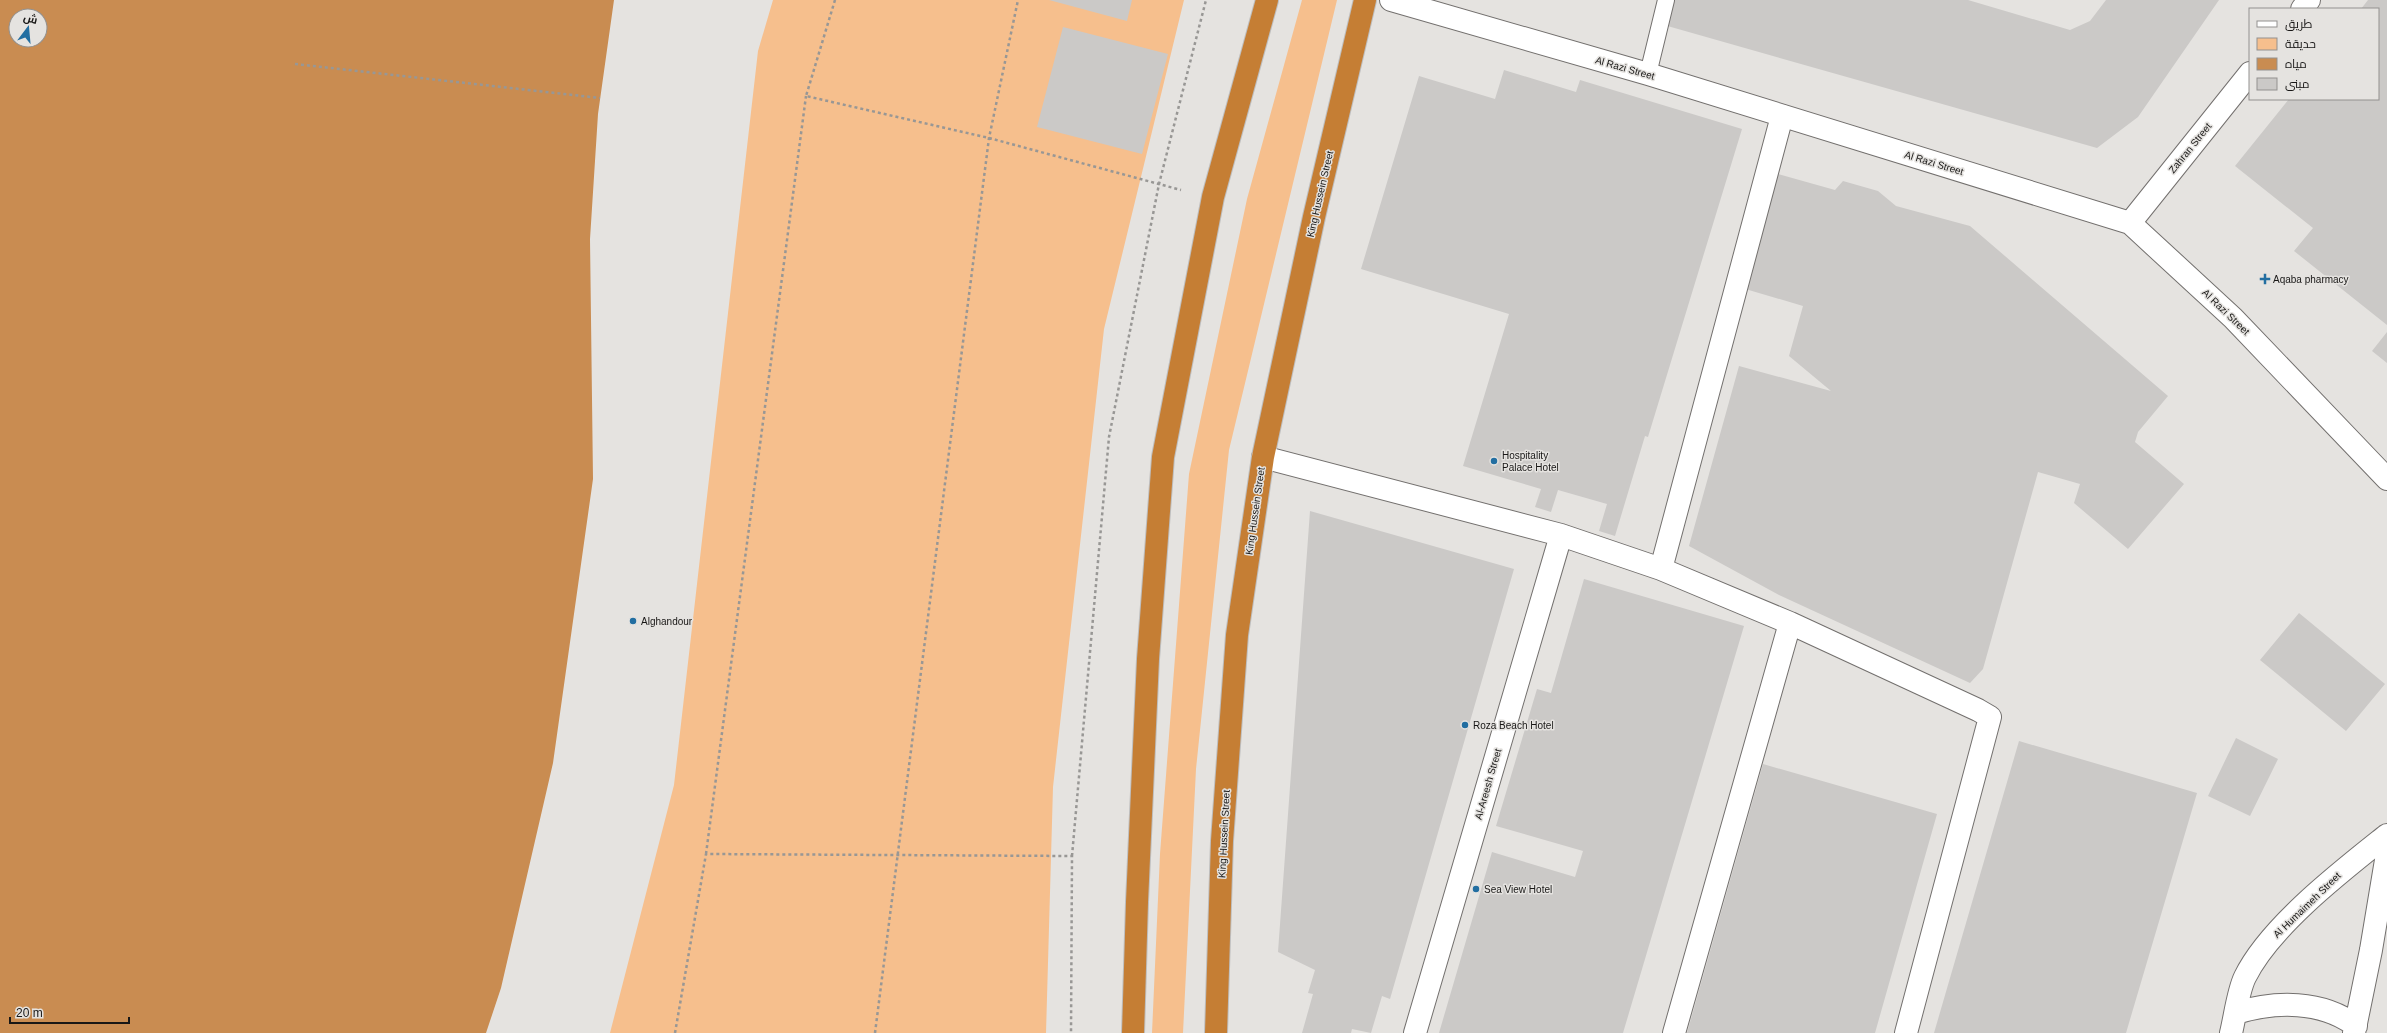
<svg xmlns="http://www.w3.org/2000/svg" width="2387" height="1033" viewBox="0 0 2387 1033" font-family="Arial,Cairo,sans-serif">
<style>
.green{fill:#f6bf8d}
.water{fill:#c98c51;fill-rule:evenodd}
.building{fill:#cbc9c7}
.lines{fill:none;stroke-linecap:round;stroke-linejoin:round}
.lane-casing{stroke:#73706e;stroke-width:18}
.street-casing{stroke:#73706e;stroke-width:24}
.secondary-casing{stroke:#73706e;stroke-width:24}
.highway-casing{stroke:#bebebe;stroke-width:24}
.path{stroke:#989795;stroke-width:2.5;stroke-dasharray:3 3;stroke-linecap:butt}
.lane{stroke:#fff;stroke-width:16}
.street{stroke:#fff;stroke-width:22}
.secondary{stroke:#fff;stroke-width:22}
.highway{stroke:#c57e34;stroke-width:22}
.poi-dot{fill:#226ea1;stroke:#e5e3e0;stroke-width:1.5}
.labels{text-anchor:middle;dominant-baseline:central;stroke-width:3;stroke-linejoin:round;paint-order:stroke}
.street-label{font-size:10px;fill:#181716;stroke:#e5e3e0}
.poi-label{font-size:10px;fill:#181716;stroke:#e5e3e0;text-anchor:start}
</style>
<rect width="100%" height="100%" fill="#e5e3e0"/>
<path class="green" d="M773,0H1184L1104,329L1053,787L1046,1033H610L674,785L758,51Z
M1302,0H1337L1229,450L1196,769L1183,1033H1152L1160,854L1189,474L1247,199Z"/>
<path class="water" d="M0,0H614L598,114L590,239L593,479L553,763L501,988L486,1033H0ZM16,16H40V40H16Z"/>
<path class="building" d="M1049,0H1132L1127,21Z
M1671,0H1968L2070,30L2090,21L2106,0H2219L2138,117L2097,148L1664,25Z
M2368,0H2387V325L2294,251L2313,228L2235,166L2289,99H2378V9H2361Z
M1063,27L1168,54L1142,154L1037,127Z
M1504,70L1576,92L1580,80L1742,129L1648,437L1645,436L1615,536L1599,531L1607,504L1558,490L1551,512L1535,507L1541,489L1463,466L1509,314L1361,269L1419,76L1495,99Z
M1774,173L1835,190L1843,181L1878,191L1896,206L1970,226L2168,396L2138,432L2135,442L2184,484L2128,549L2074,503L2080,484L2038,472L1983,669L1970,683L1779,595L1689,546L1739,366L1831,391L1789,356L1803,306L1742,288Z
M2387,332V363L2372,351Z
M1310,511L1514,569L1390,999L1382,996L1371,1033L1352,1029L1351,1033H1302L1313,994L1308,993L1315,970L1278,952Z
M1584,579L1744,626L1623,1033H1439L1492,852L1575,877L1583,851L1496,826L1537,689L1551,693Z
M2299,613L2385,684L2346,731L2260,660Z
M2236,738L2278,759L2250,816L2208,796Z
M2019,741L2197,793L2126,1033H1934Z
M1763,764L1937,814L1875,1033H1687Z"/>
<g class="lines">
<defs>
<path id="lane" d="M1648,74L1666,0"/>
<path id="street" d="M2302,9L2309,0
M2130,223L2250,73
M1263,457L1561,535L1661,569L1790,623L1978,710L1990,717L1906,1033
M1661,569L1782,116
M1415,1033L1561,535
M1674,1033L1790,623"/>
<path id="secondary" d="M1391,0L1648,74L2130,223L2233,318L2387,479
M2236,1013C2275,1001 2322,1000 2356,1026
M2231,1033C2235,1017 2238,991 2245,977C2270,926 2343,870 2387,835
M2354,1033L2371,950L2387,854"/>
<path id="highway" d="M1133,1033L1137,902L1148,659L1163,457L1213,197L1267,0
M1216,1033L1222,841L1237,635L1263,457L1314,217L1365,0"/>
</defs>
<use href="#lane" class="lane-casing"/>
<use href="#street" class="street-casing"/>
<use href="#secondary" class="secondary-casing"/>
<use href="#highway" class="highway-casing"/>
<path class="path" d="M835,0L806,96L989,138L1181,190
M295,64L600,98
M706,854L806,96
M1072,856L1109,437L1159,184L1206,0
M675,1033L706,854L1072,856L1071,1033
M875,1033L989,138L1018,0"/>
<use href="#lane" class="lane"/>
<use href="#street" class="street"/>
<use href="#secondary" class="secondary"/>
<use href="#highway" class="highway"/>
</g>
<g class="poi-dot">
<path d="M2263 273h4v4h4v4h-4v4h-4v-4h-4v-4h4z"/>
<circle cx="1494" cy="461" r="4"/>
<circle cx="633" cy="621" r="4"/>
<circle cx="1465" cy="725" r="4"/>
<circle cx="1476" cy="889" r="4"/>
</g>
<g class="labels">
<g class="street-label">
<text transform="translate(1625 68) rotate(16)">Al Razi Street</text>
<text transform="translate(2190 148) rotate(-51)">Zahran Street</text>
<text transform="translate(1934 163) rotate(17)">Al Razi Street</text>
<text transform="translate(1320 194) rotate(-77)">King Hussein Street</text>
<text transform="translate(2226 312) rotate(44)">Al Razi Street</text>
<text transform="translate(1255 511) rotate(-82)">King Hussein Street</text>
<text transform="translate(1488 784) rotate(-74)">Al-Areesh Street</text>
<text transform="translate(1224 834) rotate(-87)">King Hussein Street</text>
<text transform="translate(2307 905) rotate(-44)">Al Humaimeh Street</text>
</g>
<g class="poi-label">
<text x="2273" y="279">Aqaba pharmacy</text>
<text x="1502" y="455">Hospitality<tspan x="1502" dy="12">Palace Hotel</tspan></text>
<text x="641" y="621">Alghandour</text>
<text x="1473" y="725">Roza Beach Hotel</text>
<text x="1484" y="889">Sea View Hotel</text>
</g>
</g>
<rect x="2249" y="8" width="130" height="92" fill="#e5e3e0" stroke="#93918f"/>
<rect x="2257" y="21" width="20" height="6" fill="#ffffff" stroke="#93918f"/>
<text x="2285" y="28" font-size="12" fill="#181716">طريق</text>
<rect x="2257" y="38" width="20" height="12" fill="#f6bf8d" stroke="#93918f"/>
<text x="2285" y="48" font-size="12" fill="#181716">حديقة</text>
<rect x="2257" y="58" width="20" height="12" fill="#c98c51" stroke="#93918f"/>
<text x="2285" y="68" font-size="12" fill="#181716">مياه</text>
<rect x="2257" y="78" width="20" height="12" fill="#cbc9c7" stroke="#93918f"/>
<text x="2285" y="88" font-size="12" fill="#181716">مبنى</text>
<g transform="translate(28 28) rotate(16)"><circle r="19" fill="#e5e3e0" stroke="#93918f"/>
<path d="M0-3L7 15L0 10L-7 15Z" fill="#226ea1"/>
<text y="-6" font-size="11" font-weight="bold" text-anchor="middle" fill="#181716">ش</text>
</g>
<path d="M10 1017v6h119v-6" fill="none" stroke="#181716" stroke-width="2"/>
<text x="16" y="1017" font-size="12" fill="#181716" stroke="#e5e3e0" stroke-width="3" paint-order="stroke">20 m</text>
</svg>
